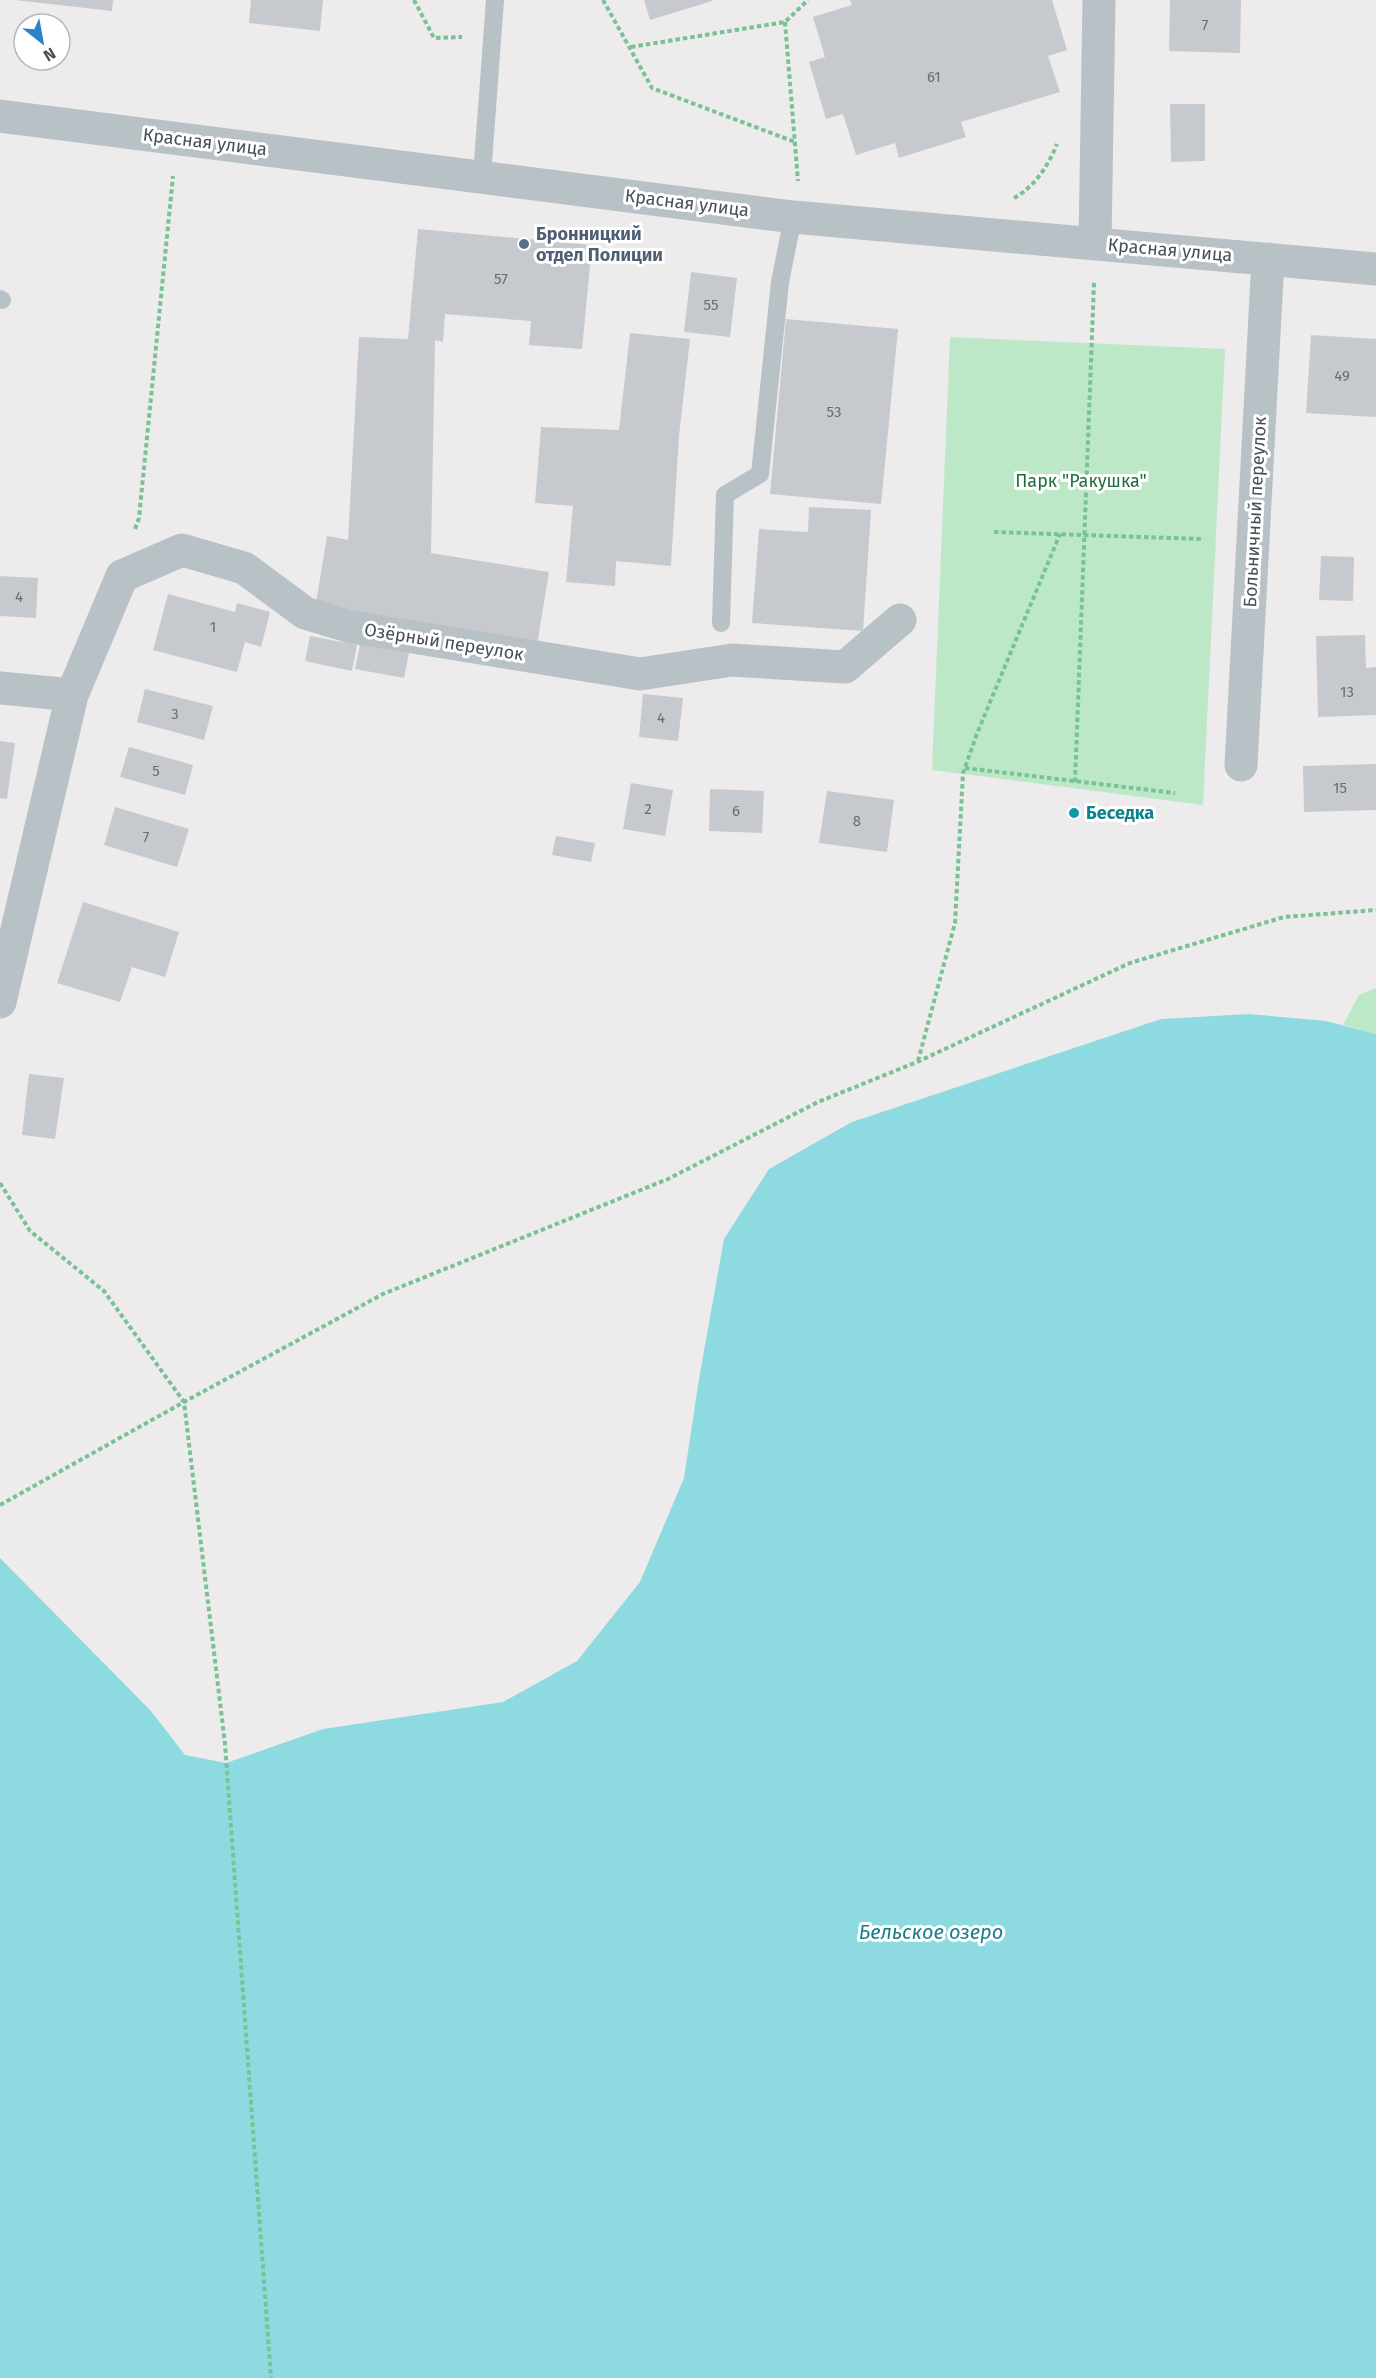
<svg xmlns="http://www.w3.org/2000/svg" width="1376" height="2378" viewBox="0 0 1376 2378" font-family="'Fira Sans',sans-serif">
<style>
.green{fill:#bde8c8}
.water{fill:#8edae1}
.building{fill:#c6c9ce}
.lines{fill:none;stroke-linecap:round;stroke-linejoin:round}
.path{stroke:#79c295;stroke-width:4;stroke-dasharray:4.5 3;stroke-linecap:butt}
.lane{stroke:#b8c1c6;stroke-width:18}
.street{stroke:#b8c1c6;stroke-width:33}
.service-dot{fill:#5c6f8a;stroke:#fff;stroke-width:2}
.culture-dot{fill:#0f9aa8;stroke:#fff;stroke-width:2}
.labels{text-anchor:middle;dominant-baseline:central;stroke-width:6;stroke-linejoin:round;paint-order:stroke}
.number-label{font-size:15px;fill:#666e74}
.street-label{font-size:18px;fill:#465056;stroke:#fff}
.service-label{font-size:18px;font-weight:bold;fill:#4e5e75;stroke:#fff;text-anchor:start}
.park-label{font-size:18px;fill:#1f6f3e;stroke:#fff}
.culture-label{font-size:18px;font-weight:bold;fill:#0d838f;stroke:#fff;text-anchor:start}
.water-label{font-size:20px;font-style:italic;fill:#197e88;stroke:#fff}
</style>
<rect width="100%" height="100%" fill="#eeebec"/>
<path class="green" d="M950,337L1225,349L1203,805L932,770Z
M1376,988V1034L1343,1025L1359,995Z"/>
<path class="water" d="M1249,1014L1326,1021L1376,1034V2378H0V1558L151,1711L185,1755L226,1763L323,1729L503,1702L577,1661L640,1582L684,1478L699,1379L724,1239L769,1169L852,1122L1161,1019Z"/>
<path class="building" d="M15,0H113L112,11Z
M251,0H323L320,31L249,23Z
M644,0H712V1L650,20Z
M850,0H1052L1067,50L1048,56L1060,92L961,122L966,137L899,158L895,143L856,155L843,114L826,119L809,62L825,57L813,17L852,5Z
M1170,0H1241L1240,53L1169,51Z
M1170,104H1205V161L1171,162Z
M418,229L592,245L582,349L529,345L531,321L445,314L443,342L435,340L431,553L549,572L537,645L315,609L327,536L348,540L359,337L408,339Z
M691,272L737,278L730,337L684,332Z
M786,319L898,329L881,504L770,494Z
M630,333L690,339L679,436L671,566L616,561L615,586L566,582L573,506L535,503L541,427L619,430Z
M1311,335L1376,339V417L1306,413Z
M809,507L871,510L863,631L752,623L759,529L808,532Z
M1321,556L1354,557L1353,601L1319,600Z
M0,576L38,578L36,618L0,616Z
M168,594L235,612L237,603L270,612L261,647L245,642L237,672L153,650Z
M1365,635L1366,668L1376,667V715L1318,717L1316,636Z
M310,636L357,645L352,671L305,661Z
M360,645L409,653L404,678L355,669Z
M145,689L213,706L204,740L137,722Z
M643,694L683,698L678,741L639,737Z
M0,741L15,743L7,799L0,798Z
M129,747L193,765L185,795L120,777Z
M1376,764V810L1304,812L1303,766Z
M631,783L673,790L665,836L623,829Z
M710,789L764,791L762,833L709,831Z
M827,791L894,800L887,852L819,843Z
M115,807L189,829L177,867L104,845Z
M556,836L595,843L591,862L552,855Z
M83,902L179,932L165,977L132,967L120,1002L57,983Z
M29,1074L64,1078L55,1139L22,1135Z"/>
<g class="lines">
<path class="path" d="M414,0L434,38L462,37
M603,0L652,88L795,142
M785,22L798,181
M631,47L785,22L808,0
M1014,198C1035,187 1049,164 1057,144
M135,529L139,518L173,176
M994,532L1204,539
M965,768L1175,793
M1075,782L1094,282
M918,1061L955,923L963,773L978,731L1060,534
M0,1183L30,1231L104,1291L184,1402L225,1744L271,2378
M0,1505L184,1402L383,1294L668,1179L818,1102L917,1062L1130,963L1284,917L1376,910"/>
<path class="lane" d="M482,176L495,0
M0,299L2,300
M721,623L725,495L760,474L780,282L793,217"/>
<path class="street" d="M0,116L793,217L1376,269
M1095,243L1099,0
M0,688L72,695
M1241,765L1268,259
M0,1002L72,695L122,576L182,550L244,568L305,613L351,627L640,674L732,660L845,667L900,620"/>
</g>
<circle class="service-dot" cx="524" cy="244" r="6"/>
<circle class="culture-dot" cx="1074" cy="813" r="6"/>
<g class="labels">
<g class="number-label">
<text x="1205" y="25">7</text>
<text x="934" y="77">61</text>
<text x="501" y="279">57</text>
<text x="711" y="305">55</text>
<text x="1342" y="376">49</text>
<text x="834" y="412">53</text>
<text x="19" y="597">4</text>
<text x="213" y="627">1</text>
<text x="1347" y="692">13</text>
<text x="175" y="714">3</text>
<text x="661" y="718">4</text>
<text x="156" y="771">5</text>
<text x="1340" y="788">15</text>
<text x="648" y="809">2</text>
<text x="736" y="811">6</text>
<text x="857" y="821">8</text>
<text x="146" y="837">7</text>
</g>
<g class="street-label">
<text transform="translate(205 142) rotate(7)">Красная улица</text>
<text transform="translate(687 203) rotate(7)">Красная улица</text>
<text transform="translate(1170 250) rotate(5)">Красная улица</text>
<text transform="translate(1255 512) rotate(-87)">Больничный переулок</text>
<text transform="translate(444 642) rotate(9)">Озёрный переулок</text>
</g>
<g class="service-label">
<text x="536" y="234">Бронницкий<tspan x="536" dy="21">отдел Полиции</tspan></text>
</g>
<g class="park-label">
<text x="1081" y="481">Парк "Ракушка"</text>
</g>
<g class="culture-label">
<text x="1086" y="813">Беседка</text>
</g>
<g class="water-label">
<text x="931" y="1932">Бельское озеро</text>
</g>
</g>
<g transform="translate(42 42) rotate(149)"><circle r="28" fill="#ffffff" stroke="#b5b9bb" stroke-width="1.5"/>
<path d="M0-4.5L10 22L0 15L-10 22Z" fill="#2b82c8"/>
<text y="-9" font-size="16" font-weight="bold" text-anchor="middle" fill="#465056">N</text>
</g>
</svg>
